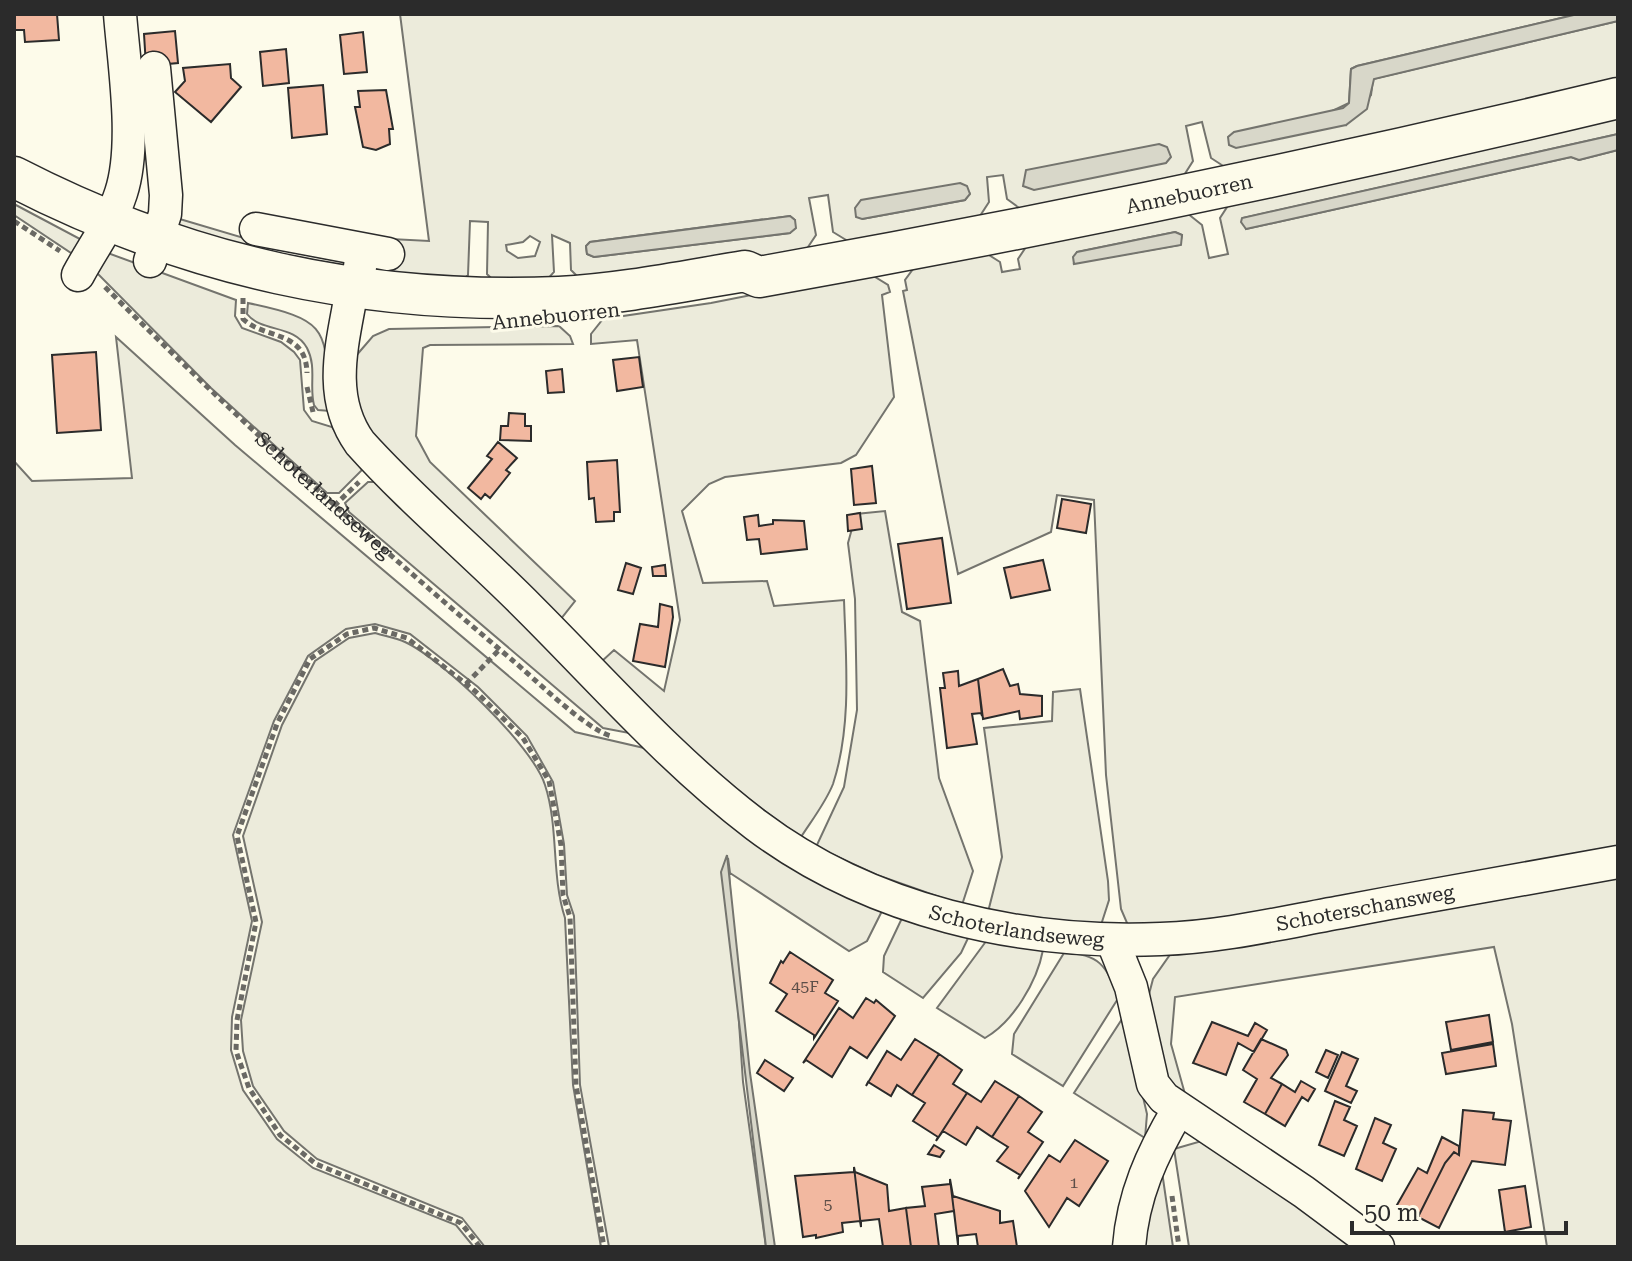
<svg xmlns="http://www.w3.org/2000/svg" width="1632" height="1261" viewBox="0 0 1632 1261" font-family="'Roboto Serif',serif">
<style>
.green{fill:#ecebdb;stroke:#74746e;stroke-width:2;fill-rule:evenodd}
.water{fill:#d8d7c9;stroke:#74746e;stroke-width:2}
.building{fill:#f2b8a0;stroke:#2b2b2b;stroke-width:2}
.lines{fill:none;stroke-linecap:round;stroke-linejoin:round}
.minor-casing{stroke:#2b2b2b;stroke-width:35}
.major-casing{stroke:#2b2b2b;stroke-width:43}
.path{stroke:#6a6964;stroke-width:5;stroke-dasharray:6 4;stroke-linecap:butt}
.minor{stroke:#fdfbea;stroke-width:32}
.major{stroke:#fdfbea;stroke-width:40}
.labels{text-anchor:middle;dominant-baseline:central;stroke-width:6;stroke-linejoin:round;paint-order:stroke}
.number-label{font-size:16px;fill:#5d4e48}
.street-label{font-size:20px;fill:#2b2b2b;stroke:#fdfbea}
</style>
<rect width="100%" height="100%" fill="#fdfbea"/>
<path class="green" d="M400,14H1578L1357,66L1351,69L1349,103L1330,112L1346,125L1371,95L1373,79L1618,21V84L1231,171L1211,158L1202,122L1186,126L1193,161L1179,183L1026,213L1007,199L1003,175L987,177L989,202L976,222L856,246L833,232L828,195L809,198L816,235L802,256L589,288L571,270L570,243L552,235L554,272L537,291L505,292L487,274L488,222L470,221L468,275L452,290L379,285L371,262L391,239L429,241ZM969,194L965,200L862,219ZM790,216L795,220L790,233L594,257L587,254L586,246L590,242ZM530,236L540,242L535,256L518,258L507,251L506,245L523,242Z
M1618,111V134L1243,218L1246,229L1571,157L1579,160L1618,150V850L1302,912L1130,930L1121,909L1106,775L1094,500L1057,495L1051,532L958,574L903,291L907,290L905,280L919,261L981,250L1000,262L1002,272L1020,269L1018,259L1032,238L1182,209L1202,225L1209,258L1228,254L1220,218L1233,198ZM1175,232L1182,235L1180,245L1074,263L1077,252Z
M14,204L80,239L82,243L77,257L14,215Z
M173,217L244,238L250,248L169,228Z
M105,252L236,300L235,316L242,328L281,342L294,352L300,360L304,410L312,421L332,427L362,470L339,493H327L211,388L92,268Z
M867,272L888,285L890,292L882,295L894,397L856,455L841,463L725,477L709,484L682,511L703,583L767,581L774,606L844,600C846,660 852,726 833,784C826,802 812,820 801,837C726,787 665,726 601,662L614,650L664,691L680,620L637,340L591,344V334L603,319L711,303Z
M248,303C334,321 324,330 330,411L318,410L314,405C309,386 317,367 307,348C294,324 262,333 247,314Z
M559,326L570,336L573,344L430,345L423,348L416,436L430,462L575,601L560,620L367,434L354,404L355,357L373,336L389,329Z
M116,337L235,445L575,732L644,748L883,909L867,941L849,951L730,873L728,858L743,1082L766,1247H609L580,1085L574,916L567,895L564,844L553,782L527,736L478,687L410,634L375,624L346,629L308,656L274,721L233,835L252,921L232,1017L231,1050L243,1090L277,1139L313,1168L456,1225L474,1247H14V461L32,481L132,478Z
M368,482H375L522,621L629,733L603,728L349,512L345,503Z
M885,511L902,612L920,621L939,778L973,871L962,905L877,875L816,847L844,787L857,710L855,599L848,543L856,514Z
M375,633C385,636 396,638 405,642C442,659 533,746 545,785C559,828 551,875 565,918L573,1085L601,1247H485L462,1218L317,1159L284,1131L253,1086L243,1051L241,1020L262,922L243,836L282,725L315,661L349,638Z
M1080,689L1108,881L1109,900L1101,925L988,912L1002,857L984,728L1052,721L1053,692Z
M1618,877V1247H1547L1512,1024L1494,947L1175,997L1171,1044L1185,1094L1168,1082L1148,998L1153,979L1174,949Z
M903,916L969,936L961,953L923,998L883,972L884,956Z
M987,940L1043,950C1037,982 1013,1022 985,1038L937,1008Z
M1064,953C1099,953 1106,966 1119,997L1063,1086L1012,1054L1014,1034Z
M1124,1016L1147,1114L1145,1138L1074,1093Z
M1205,1140L1360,1247H1189L1174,1149Z
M1160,1158L1173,1247H1140Z"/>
<path class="water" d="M1578,14H1618V21L1374,79L1367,109L1346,125L1236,148L1229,145L1228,137L1234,132L1343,108L1349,103L1351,69L1357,66Z
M1618,134V150L1579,160L1571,157L1246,229L1241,222L1242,218Z
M1159,144L1167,147L1171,157L1166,163L1034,190L1023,186L1026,170Z
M960,183L967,186L970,194L965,200L862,219L856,217L855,208L861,200Z
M790,216L795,220L796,228L790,233L594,257L587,254L586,246L590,242Z
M1175,232L1182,235L1181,245L1074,264L1073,257L1077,252Z
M727,855L750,1073L775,1247H766L721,872Z"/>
<path class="building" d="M14,14H57L59,40L25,42L24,30H14Z
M175,31L178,63L146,66L144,34Z
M363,32L367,72L344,74L340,35Z
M286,49L289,83L263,86L260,52Z
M230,64L231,78L241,87L211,122L175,92L185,81L183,68Z
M323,85L327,134L292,138L288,88Z
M386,90L393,129H389L390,144L376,150L363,147L355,107H360L358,91Z
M96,352L101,430L57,433L52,355Z
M639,357L643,387L617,391L613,360Z
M562,369L564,392L548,393L546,371Z
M509,413L525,414V426H531V441L500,440L501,426H508Z
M498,442L517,458L506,470L510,473L490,498L485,494L481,499L468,488L492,459L487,456Z
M617,460L620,512H614V521L596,522L594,498L589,499L587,462Z
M872,466L876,503L854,505L851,469Z
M1062,499L1091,504L1086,533L1057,528Z
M860,513L862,529L848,531L847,515Z
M758,515L759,526L773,524V520L804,521L807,549L761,554L759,539L747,540L744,517Z
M942,538L951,603L907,609L898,544Z
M1043,560L1050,590L1011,598L1004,568Z
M626,563L641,568L633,594L618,590Z
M665,565L666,576H653L652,567Z
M660,604L672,607L673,617L665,667L633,661L640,624L658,627Z
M1003,669L1010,686L1018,684L1020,694L1042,696V716L1020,719L1019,711L983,719L978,679Z
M958,671L959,686L978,679L982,716L981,713L972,714L977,744L947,748L940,688H945L943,673Z
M790,952L833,980L825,993L838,1001L814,1038V1035L776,1011L787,994L770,983L781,961L783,963Z
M866,998L874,1003L876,1000L895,1016L867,1058L850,1047L832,1077L806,1060L803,1063L839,1008L853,1018Z
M1489,1015L1493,1042L1451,1050L1446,1022Z
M1212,1022L1248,1036L1255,1023L1267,1030L1254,1052L1238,1043L1226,1075L1193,1063Z
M915,1039L939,1054L912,1095L897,1085L891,1096L868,1082L866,1086L887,1051L901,1060Z
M1261,1039L1286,1050L1288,1055L1271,1078L1282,1084L1265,1114L1244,1102L1257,1079L1243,1070Z
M1493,1044L1496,1066L1446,1074L1442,1053Z
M1326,1050L1338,1055L1328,1078L1316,1072Z
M1342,1052L1358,1059L1346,1086L1357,1091L1351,1103L1325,1091Z
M939,1054L962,1070L953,1084L967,1093L936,1141L938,1137L913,1121L925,1103L912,1095Z
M765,1060L793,1078L784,1091L757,1073Z
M995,1081L1019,1096L992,1137L977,1127L966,1145L943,1131L936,1141L967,1093L981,1102Z
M1301,1081L1315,1089L1308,1101L1302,1097L1285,1126L1265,1114L1282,1084L1295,1092Z
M1019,1096L1042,1112L1028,1132L1043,1142L1018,1179L1020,1175L997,1161L1008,1147L992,1137Z
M1335,1101L1350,1107L1344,1120L1357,1126L1344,1156L1319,1145Z
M1463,1110L1494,1113L1493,1119L1511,1121L1505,1165L1472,1161L1439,1228L1418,1217L1445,1163L1454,1152L1459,1155Z
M1375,1118L1391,1125L1383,1143L1396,1149L1382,1181L1356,1169Z
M1442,1137L1459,1146V1155L1454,1152L1445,1163L1418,1217L1397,1205L1418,1168L1427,1173Z
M1075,1140L1108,1161L1079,1206L1067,1198L1049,1227L1025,1191L1049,1155L1060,1162Z
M934,1145L944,1151L940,1157L928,1154Z
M854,1167L855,1172L887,1185L889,1211L906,1208L911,1247H883L879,1219L861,1221V1227Z
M854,1167L861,1227L860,1221L842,1223L843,1232L816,1238V1235L803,1237L795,1176L854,1172Z
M950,1179L958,1245L954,1211L935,1214L939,1247H911L906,1208L925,1206L922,1187L950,1184Z
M950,1179L953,1196L1000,1211V1223L1013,1221L1017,1247H978L976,1234L958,1236V1245Z
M1525,1186L1531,1227L1505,1232L1499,1190Z"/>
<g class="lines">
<defs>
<g id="minor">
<path d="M256,229L388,254"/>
<path id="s2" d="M362,251L358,283L352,289C343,342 326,396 360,443C413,502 475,553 531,610C605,684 673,762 756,825C870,911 1021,945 1161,939C1223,937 1285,922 1347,911C1437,894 1527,878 1618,862"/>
<path d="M150,261L165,214L166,195L154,68"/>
<path d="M78,275C93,247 111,224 121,193C137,144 124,65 120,14"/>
<path d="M1112,940L1131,987L1153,1084L1164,1098L1304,1192L1378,1247"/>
<path d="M1129,1247C1133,1195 1152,1154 1178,1110"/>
</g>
<g id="major">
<path id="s3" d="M14,177C187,266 364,305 559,297C621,294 684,281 745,271L759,277C1047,226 1334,166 1618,98"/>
</g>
</defs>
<use href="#minor" class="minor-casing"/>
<use href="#major" class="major-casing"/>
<g class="path">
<path d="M14,221L60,251"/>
<path id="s1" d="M105,287C235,417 370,540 511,659C534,678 585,729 611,736"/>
<path d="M243,298V319C266,340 306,330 307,373"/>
<path d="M307,387L313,412"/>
<path d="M334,506L359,482"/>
<path d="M466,684L500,649"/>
<path d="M1172,1196L1179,1247"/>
<path d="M480,1247L461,1223L316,1164L280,1135L249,1088L236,1051L237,1020L256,922L237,836L277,724L310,659L347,634L374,628L407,638L475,691L523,738L549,781L561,845L563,895L570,917L576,1085L604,1247"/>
</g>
<use href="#minor" class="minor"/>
<use href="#major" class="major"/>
</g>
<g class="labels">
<g class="number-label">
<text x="805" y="986">45F</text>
<text x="1074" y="1182">1</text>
<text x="828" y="1204">5</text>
</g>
<g class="street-label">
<text stroke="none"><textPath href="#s3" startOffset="1206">Annebuorren</textPath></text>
<text transform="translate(556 316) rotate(-6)">Annebuorren</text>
<text stroke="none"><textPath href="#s1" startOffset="302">Schoterlandseweg</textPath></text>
<text stroke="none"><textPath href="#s2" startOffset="1386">Schoterschansweg</textPath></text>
<text stroke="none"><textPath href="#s2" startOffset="1034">Schoterlandseweg</textPath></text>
</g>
</g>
<rect width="1632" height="1261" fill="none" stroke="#2b2b2b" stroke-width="32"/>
<path d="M1352 1221v12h214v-12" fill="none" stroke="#2b2b2b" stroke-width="4"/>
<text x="1364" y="1221" font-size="24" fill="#2b2b2b" stroke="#fdfbea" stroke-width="6" paint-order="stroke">50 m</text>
</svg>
